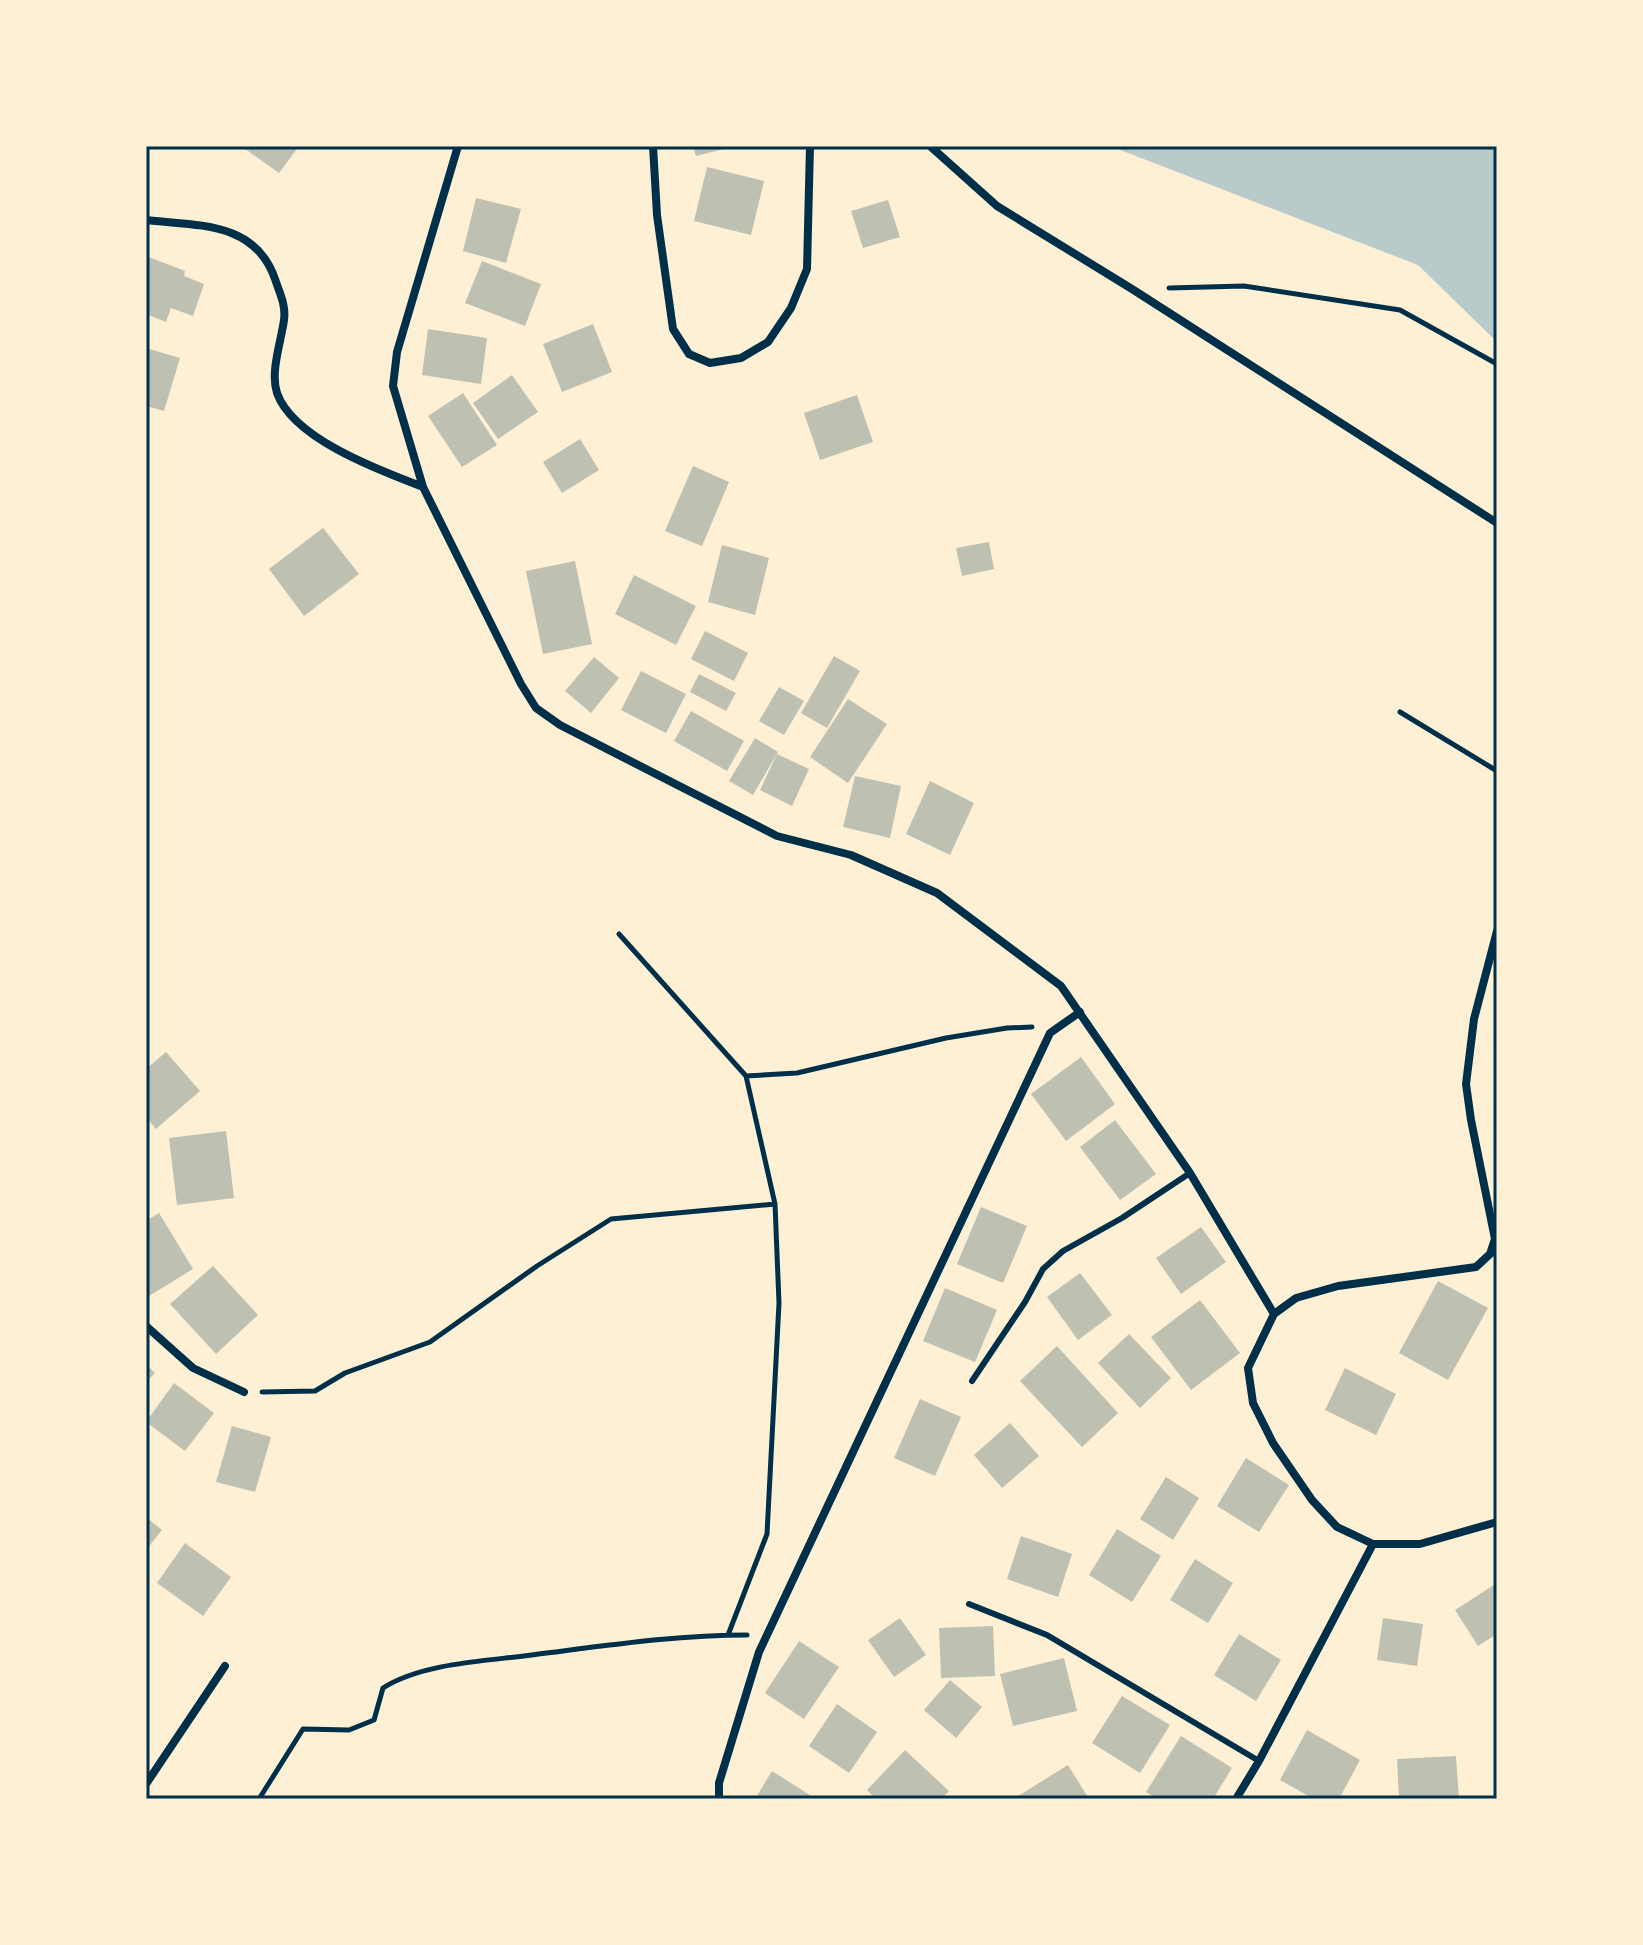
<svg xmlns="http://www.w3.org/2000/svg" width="1643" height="1945" viewBox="0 0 1643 1945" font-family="'Fira Sans Condensed',sans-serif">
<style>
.green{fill:#b9caca}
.building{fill:#bec0b2}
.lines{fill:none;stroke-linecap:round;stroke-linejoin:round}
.path{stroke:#003049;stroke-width:5}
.service{stroke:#003049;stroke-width:6}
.minor{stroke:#003049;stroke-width:8}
.neatline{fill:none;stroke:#003049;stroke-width:3}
</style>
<rect width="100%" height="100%" fill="#fdf0d5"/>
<path class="green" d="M1110,146H1497V342L1418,265Z"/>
<path class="building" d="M241,146H299L279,173Z
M693,146H732V147L696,156Z
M707,167L764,181L751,235L694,221Z
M476,198L521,209L506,263L463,251Z
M888,200L900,237L863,248L851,211Z
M146,256L185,271L184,276L204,284L193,316L171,308L166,322L146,314Z
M482,261L541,284L525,326L465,303Z
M593,324L612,372L562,392L543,344Z
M428,329L487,338L481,384L422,375Z
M146,348L180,358L164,411L146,406Z
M512,375L538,412L498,439L473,403Z
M463,393L497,445L462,467L428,416Z
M857,395L873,442L820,460L804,413Z
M580,439L599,470L562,493L543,462Z
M693,466L729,482L702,546L665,531Z
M323,528L359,574L304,616L269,569Z
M989,542L994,569L962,576L956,548Z
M722,545L769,558L755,615L708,602Z
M575,561L592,644L543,654L526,571Z
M634,575L696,606L676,645L615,614Z
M705,631L748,653L734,681L691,659Z
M834,656L860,671L827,728L801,713Z
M594,657L619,678L591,713L565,691Z
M641,671L686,694L666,733L621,710Z
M699,674L736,693L726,711L690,692Z
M779,687L804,701L784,735L759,721Z
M848,699L887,724L848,783L810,757Z
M691,711L744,741L727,771L674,741Z
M755,738L778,752L753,795L729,781Z
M777,754L809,769L792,806L760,790Z
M855,776L901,786L890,838L843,827Z
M930,781L974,803L950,855L906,834Z
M166,1052L200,1091L156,1129L146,1117V1069Z
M1081,1057L1115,1104L1066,1141L1031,1094Z
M1115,1120L1156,1174L1120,1200L1080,1147Z
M226,1131L234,1198L177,1205L169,1138Z
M981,1207L1027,1226L1003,1283L957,1264Z
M159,1213L193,1269L149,1296L146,1291V1221Z
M1201,1227L1226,1262L1181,1294L1156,1258Z
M213,1266L258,1315L216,1354L170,1304Z
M1080,1273L1112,1315L1078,1340L1047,1297Z
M1438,1281L1488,1308L1448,1380L1399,1353Z
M945,1288L997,1310L975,1362L923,1341Z
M1200,1300L1240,1353L1191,1390L1151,1337Z
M1129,1334L1171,1378L1140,1408L1098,1363Z
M1057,1346L1118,1413L1082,1447L1020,1381Z
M146,1364L155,1373L146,1382Z
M1345,1368L1396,1394L1376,1435L1325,1410Z
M174,1383L214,1413L185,1451L146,1422Z
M920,1399L961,1417L935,1476L894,1458Z
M1010,1423L1039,1456L1002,1488L974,1455Z
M232,1426L271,1437L255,1492L216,1482Z
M1246,1458L1289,1485L1259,1532L1217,1506Z
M1166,1477L1199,1498L1173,1540L1140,1519Z
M146,1517L162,1530L146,1550Z
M1117,1529L1161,1556L1132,1602L1089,1575Z
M1021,1536L1072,1554L1058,1597L1007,1579Z
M185,1543L231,1577L203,1616L157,1583Z
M1195,1559L1233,1583L1208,1623L1170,1600Z
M1497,1583V1634L1478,1646L1455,1610Z
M900,1618L926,1655L894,1677L868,1640Z
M1383,1618L1423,1624L1417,1666L1377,1660Z
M993,1626L995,1676L941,1678L939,1628Z
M1239,1634L1281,1660L1256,1701L1214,1675Z
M799,1641L839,1667L804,1719L765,1693Z
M1064,1658L1077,1711L1013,1726L1000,1674Z
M950,1680L982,1707L956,1738L924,1710Z
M1122,1696L1170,1725L1140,1773L1092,1743Z
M837,1704L877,1732L849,1773L809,1746Z
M1307,1730L1360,1760L1339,1799H1314L1280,1780Z
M1181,1736L1232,1768L1213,1799H1157L1146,1792Z
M905,1750L949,1791L941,1799H876L867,1790Z
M1456,1756L1459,1799H1399L1397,1759Z
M1068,1765L1089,1799H1020L1018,1796Z
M772,1771L816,1799H755Z"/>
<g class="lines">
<path class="path" d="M1169,288L1244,286L1400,310L1497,364
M1400,712L1497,771
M619,934L746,1076L775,1204L779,1303L767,1534L728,1635
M746,1076L797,1073L946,1038L1007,1028L1032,1027
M262,1392L315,1391L345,1373L430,1342L537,1266L611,1219L775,1204
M259,1799L303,1729L349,1730L374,1720L383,1688C422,1663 486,1661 532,1655C604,1646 675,1635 747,1635"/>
<path class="service" d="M972,1381L1025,1302L1043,1269L1063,1251L1122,1218L1190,1173
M969,1604L1047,1635L1259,1761"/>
<path class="minor" d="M458,146L397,352L393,386L423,487L521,684L536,708L560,725L777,836L851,855L937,893L1061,986L1190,1173L1274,1314
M653,146L657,215L673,329L689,354L710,363L741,358L768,342L791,308L807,269L810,146
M930,146L997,206L1132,289L1497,523
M146,220C198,226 255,221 275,279C280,294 286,305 284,320C281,342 270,372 277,393C293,439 381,471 423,487
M1497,931L1474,1019L1466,1084L1471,1120L1495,1239L1490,1254L1476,1267L1338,1286L1296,1298L1274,1314L1248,1368L1253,1403L1273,1443L1312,1500L1337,1527L1373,1544H1420L1497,1522
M146,1326L193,1368L244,1392
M146,1784L225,1666
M719,1799V1783L759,1652L1050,1033L1080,1012
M1236,1799L1259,1761L1373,1544"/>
</g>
<rect width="1643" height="1945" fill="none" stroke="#fdf0d5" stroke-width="296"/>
<rect x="148" y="148" width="1347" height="1649" class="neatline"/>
</svg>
